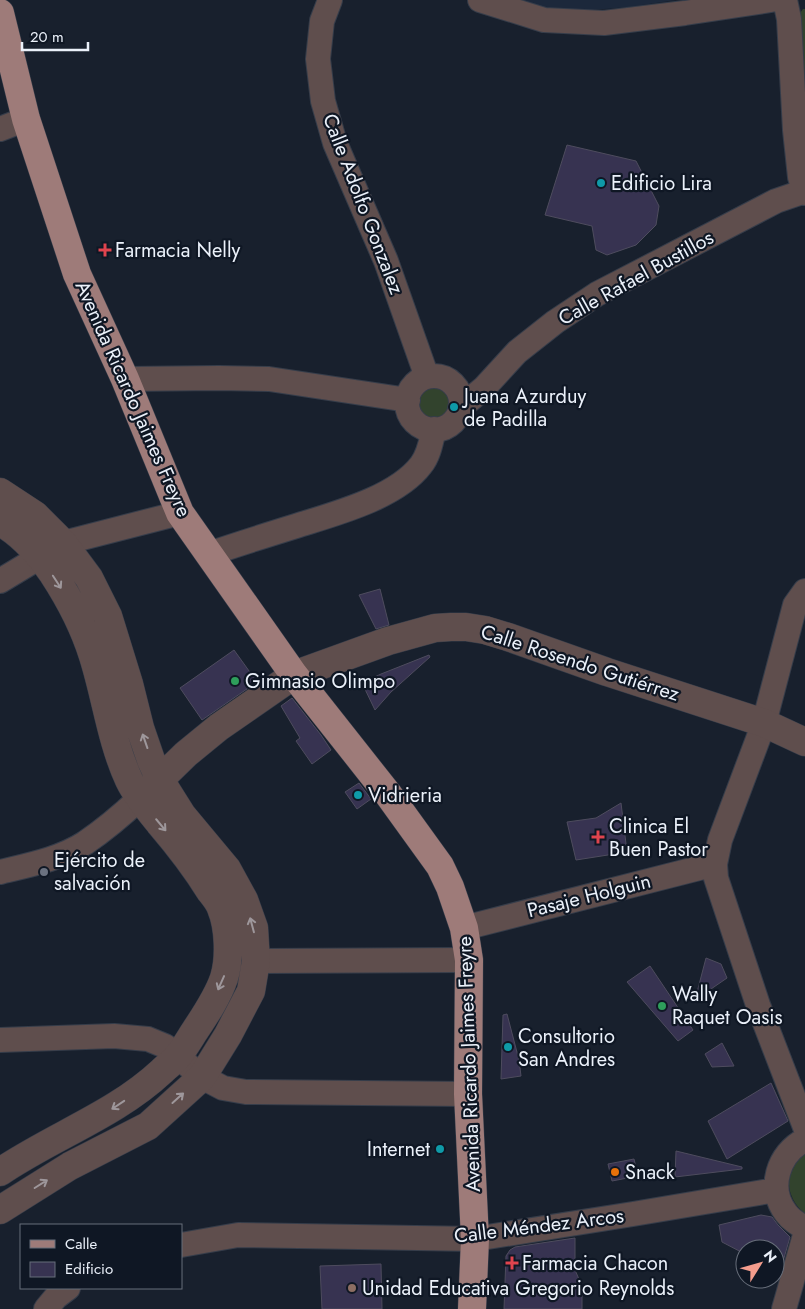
<svg xmlns="http://www.w3.org/2000/svg" width="805" height="1309" viewBox="0 0 805 1309" font-family="Jost,sans-serif">
<style>
.built{fill:#1c283b}
.green{fill:#32432d}
.building{fill:#373351;stroke:#4e4c5e}
.lines{fill:none;stroke-linecap:round;stroke-linejoin:round}
.minor-casing{stroke:#363d4a;stroke-width:26}
.tertiary-casing{stroke:#363d4a;stroke-width:29}
.primary-casing{stroke:#363d4a;stroke-width:29}
.minor{stroke:#5f4e4d;stroke-width:24}
.tertiary{stroke:#5f4e4d;stroke-width:28}
.primary{stroke:#9e7b79;stroke-width:28}
.oneway{stroke:#9e979b}
.culture-dot{fill:#0f9aa8;stroke:#0f1724;stroke-width:2}
.health-dot{fill:#e0444e;stroke:#0f1724;stroke-width:2}
.leisure-dot{fill:#2e9e5b;stroke:#0f1724;stroke-width:2}
.worship-dot{fill:#6b7280;stroke:#0f1724;stroke-width:2}
.food-dot{fill:#e8710a;stroke:#0f1724;stroke-width:2}
.education-dot{fill:#8d6e63;stroke:#0f1724;stroke-width:2}
.labels{text-anchor:middle;dominant-baseline:central;stroke-width:4.5;stroke-linejoin:round;paint-order:stroke}
.poi-label{font-size:20px;fill:#ebf1fa;stroke:#0f1724;text-anchor:start}
.street-label{font-size:20px;fill:#ebf1fa;stroke:#0f1724}
</style>
<rect width="100%" height="100%" fill="#18202d"/>
<path class="built" d="M514,0H676L629,7L580,11H559L523,3Z"/>
<path class="green" d="M803,9H805V154L797,17Z
M413 403a20 20 0 1 1 40 0a20 20 0 1 1-40 0Z
M805,1154V1214C785,1197 782,1170 805,1154Z"/>
<path class="building" d="M567,145L636,161L659,206L656,225L636,245L607,255L596,250L592,226L545,215Z
M380,589L389,625L376,629L359,595Z
M234,650L257,682L202,720L180,688Z
M429,655L430,657L391,692L375,710L362,683L381,674Z
M292,698L321,735L331,750L312,764L296,741L300,738L281,706Z
M359,783L371,799L357,809L345,792Z
M621,803L627,852L576,860L567,822L596,818Z
M706,958L721,964L727,978L695,1000Z
M650,966L693,1030L678,1041L627,982Z
M507,1014L519,1060L521,1076L501,1079L503,1015Z
M722,1043L734,1066L712,1067L705,1054Z
M771,1083L788,1121L727,1159L708,1121Z
M676,1151L742,1167V1169L675,1177Z
M634,1159L638,1176L612,1181L608,1164Z
M761,1215L772,1217L778,1225L790,1237L780,1272L775,1270V1249H745V1254L722,1242L719,1225Z
M575,1238V1270L582,1286V1309H504L506,1256L510,1250L515,1247Z
M381,1264L382,1309H322L320,1266Z"/>
<g class="lines">
<defs>
<path id="minor" d="M330,0L322,21L318,59L323,101L335,143L386,261L427,377
M480,0L544,20L604,23L685,13L771,0
M785,0L789,19L795,130L800,177L805,193
M0,129L26,119
M407 403a27 27 0 1 1 54 0a27 27 0 1 1-54 0Z
M125,379L219,378L269,379L408,400
M460,408L484,388L517,352L555,322L597,294L776,201L805,191
M209,554C238,544 267,535 296,526C334,514 396,498 421,465C429,455 431,442 434,429
M0,581L63,543L180,513
M805,591L795,605L764,723L720,840L715,864L716,878L758,1005L805,1127
M0,872C29,865 60,859 85,843C104,830 122,815 139,799
M464,928L715,864
M256,961L469,960
M0,1040L114,1036L148,1039L165,1046L202,1077L223,1088L246,1092L468,1094
M805,1140C778,1153 767,1189 786,1213C791,1220 798,1224 805,1228
M181,1245L238,1235L475,1239L633,1214L776,1190
M46,1309L56,1297L68,1288
M784,1309L805,1235"/>
<path id="tertiary" d="M0,492L35,515L63,543L89,578L108,616L129,684L140,728L151,760L160,780L182,815L227,869L244,900L254,928L256,961L251,991L228,1035L202,1077L148,1126L70,1166L0,1210
M0,522C22,534 39,554 53,574C70,600 84,627 93,656C106,697 111,741 129,780C137,797 149,810 160,824C178,845 195,867 210,891C214,896 219,902 221,908C229,927 230,959 224,978C218,996 206,1014 196,1029C190,1038 184,1049 177,1057C173,1062 167,1066 162,1071C115,1115 53,1136 0,1172
M148,791L186,754L219,727L294,675L388,641L435,628L451,627H466L485,630L508,637L607,672L764,723L805,742"/>
<path id="primary" d="M0,13L26,119L77,274L125,379L180,513L294,675L388,794L440,866L450,887L464,928L469,960L468,1094L475,1239L472,1309"/>
</defs>
<use href="#minor" class="minor-casing"/>
<use href="#tertiary" class="tertiary-casing"/>
<use href="#primary" class="primary-casing"/>
<use href="#minor" class="minor"/>
<use href="#tertiary" class="tertiary"/>
<use href="#primary" class="primary"/>
</g>
<defs><path id="oneway-shaft" d="M-6 0H5M1.5-3L5.5 0L1.5 3" fill="none" stroke-width="1.6" stroke-linecap="round" stroke-linejoin="round" transform="scale(1.25)"/></defs>
<g class="oneway">
<use href="#oneway-shaft" transform="translate(57 582) rotate(57)"/>
<use href="#oneway-shaft" transform="translate(145 741) rotate(-109)"/>
<use href="#oneway-shaft" transform="translate(161 825) rotate(50)"/>
<use href="#oneway-shaft" transform="translate(252 925) rotate(-105)"/>
<use href="#oneway-shaft" transform="translate(221 983) rotate(114)"/>
<use href="#oneway-shaft" transform="translate(178 1098) rotate(-42)"/>
<use href="#oneway-shaft" transform="translate(118 1105) rotate(146)"/>
<use href="#oneway-shaft" transform="translate(41 1184) rotate(-32)"/>
</g>
<g class="culture-dot">
<circle cx="601" cy="183" r="5"/>
<circle cx="454" cy="407" r="5"/>
<circle cx="358" cy="795" r="5"/>
<circle cx="508" cy="1047" r="5"/>
<circle cx="440" cy="1149" r="5"/>
</g>
<g class="health-dot">
<path d="M102.5 242.5h5v5h5v5h-5v5h-5v-5h-5v-5h5z"/>
<path d="M595.5 829.5h5v5h5v5h-5v5h-5v-5h-5v-5h5z"/>
<path d="M509.5 1255.5h5v5h5v5h-5v5h-5v-5h-5v-5h5z"/>
</g>
<g class="leisure-dot">
<circle cx="235" cy="681" r="5"/>
<circle cx="662" cy="1006" r="5"/>
</g>
<circle class="worship-dot" cx="44" cy="872" r="5"/>
<circle class="food-dot" cx="615" cy="1172" r="5"/>
<circle class="education-dot" cx="352" cy="1288" r="5"/>
<g class="labels">
<g class="poi-label">
<text x="611" y="183">Edificio Lira</text>
<text x="115" y="250">Farmacia Nelly</text>
<text x="464" y="396">Juana Azurduy<tspan x="464" dy="23">de Padilla</tspan></text>
<text x="245" y="681">Gimnasio Olimpo</text>
<text x="368" y="795">Vidrieria</text>
<text x="609" y="826">Clinica El<tspan x="609" dy="23">Buen Pastor</tspan></text>
<text x="54" y="860">Ejército de<tspan x="54" dy="23">salvación</tspan></text>
<text x="672" y="994">Wally<tspan x="672" dy="23">Raquet Oasis</tspan></text>
<text x="518" y="1036">Consultorio<tspan x="518" dy="23">San Andres</tspan></text>
<text x="430" y="1149" text-anchor="end">Internet</text>
<text x="625" y="1172">Snack</text>
<text x="522" y="1263">Farmacia Chacon</text>
<text x="362" y="1288">Unidad Educativa Gregorio Reynolds</text>
</g>
<g class="street-label">
<text transform="translate(363 204) rotate(69)">Calle Adolfo Gonzalez</text>
<text transform="translate(636 278) rotate(-29)">Calle Rafael Bustillos</text>
<text transform="translate(133 399) rotate(66)">Avenida Ricardo Jaimes Freyre</text>
<text transform="translate(580 663) rotate(18)">Calle Rosendo Gutiérrez</text>
<text transform="translate(589 896) rotate(-14)">Pasaje Holguin</text>
<text transform="translate(469 1064) rotate(-92)">Avenida Ricardo Jaimes Freyre</text>
<text transform="translate(539 1226) rotate(-7)">Calle Méndez Arcos</text>
</g>
</g>
<rect x="20" y="1224" width="162" height="65" fill="#0f1724" stroke="#676e7a"/>
<rect x="30" y="1240" width="25" height="8" fill="#9e7b79" stroke="#676e7a"/>
<text x="65" y="1249" font-size="15" fill="#ebf1fa">Calle</text>
<rect x="30" y="1262" width="25" height="15" fill="#373351" stroke="#676e7a"/>
<text x="65" y="1274" font-size="15" fill="#ebf1fa">Edificio</text>
<g transform="translate(760 1264) rotate(53)"><circle r="24" fill="#0f1724" stroke="#676e7a"/>
<path d="M0-4L9 19L0 12L-9 19Z" fill="#f49d8d"/>
<text y="-8" font-size="14" font-weight="bold" text-anchor="middle" fill="#ebf1fa">N</text>
</g>
<path d="M22 42v8h66v-8" fill="none" stroke="#ebf1fa" stroke-width="2.5"/>
<text x="30" y="42" font-size="15" fill="#ebf1fa" stroke="#0f1724" stroke-width="4" paint-order="stroke">20 m</text>
</svg>
